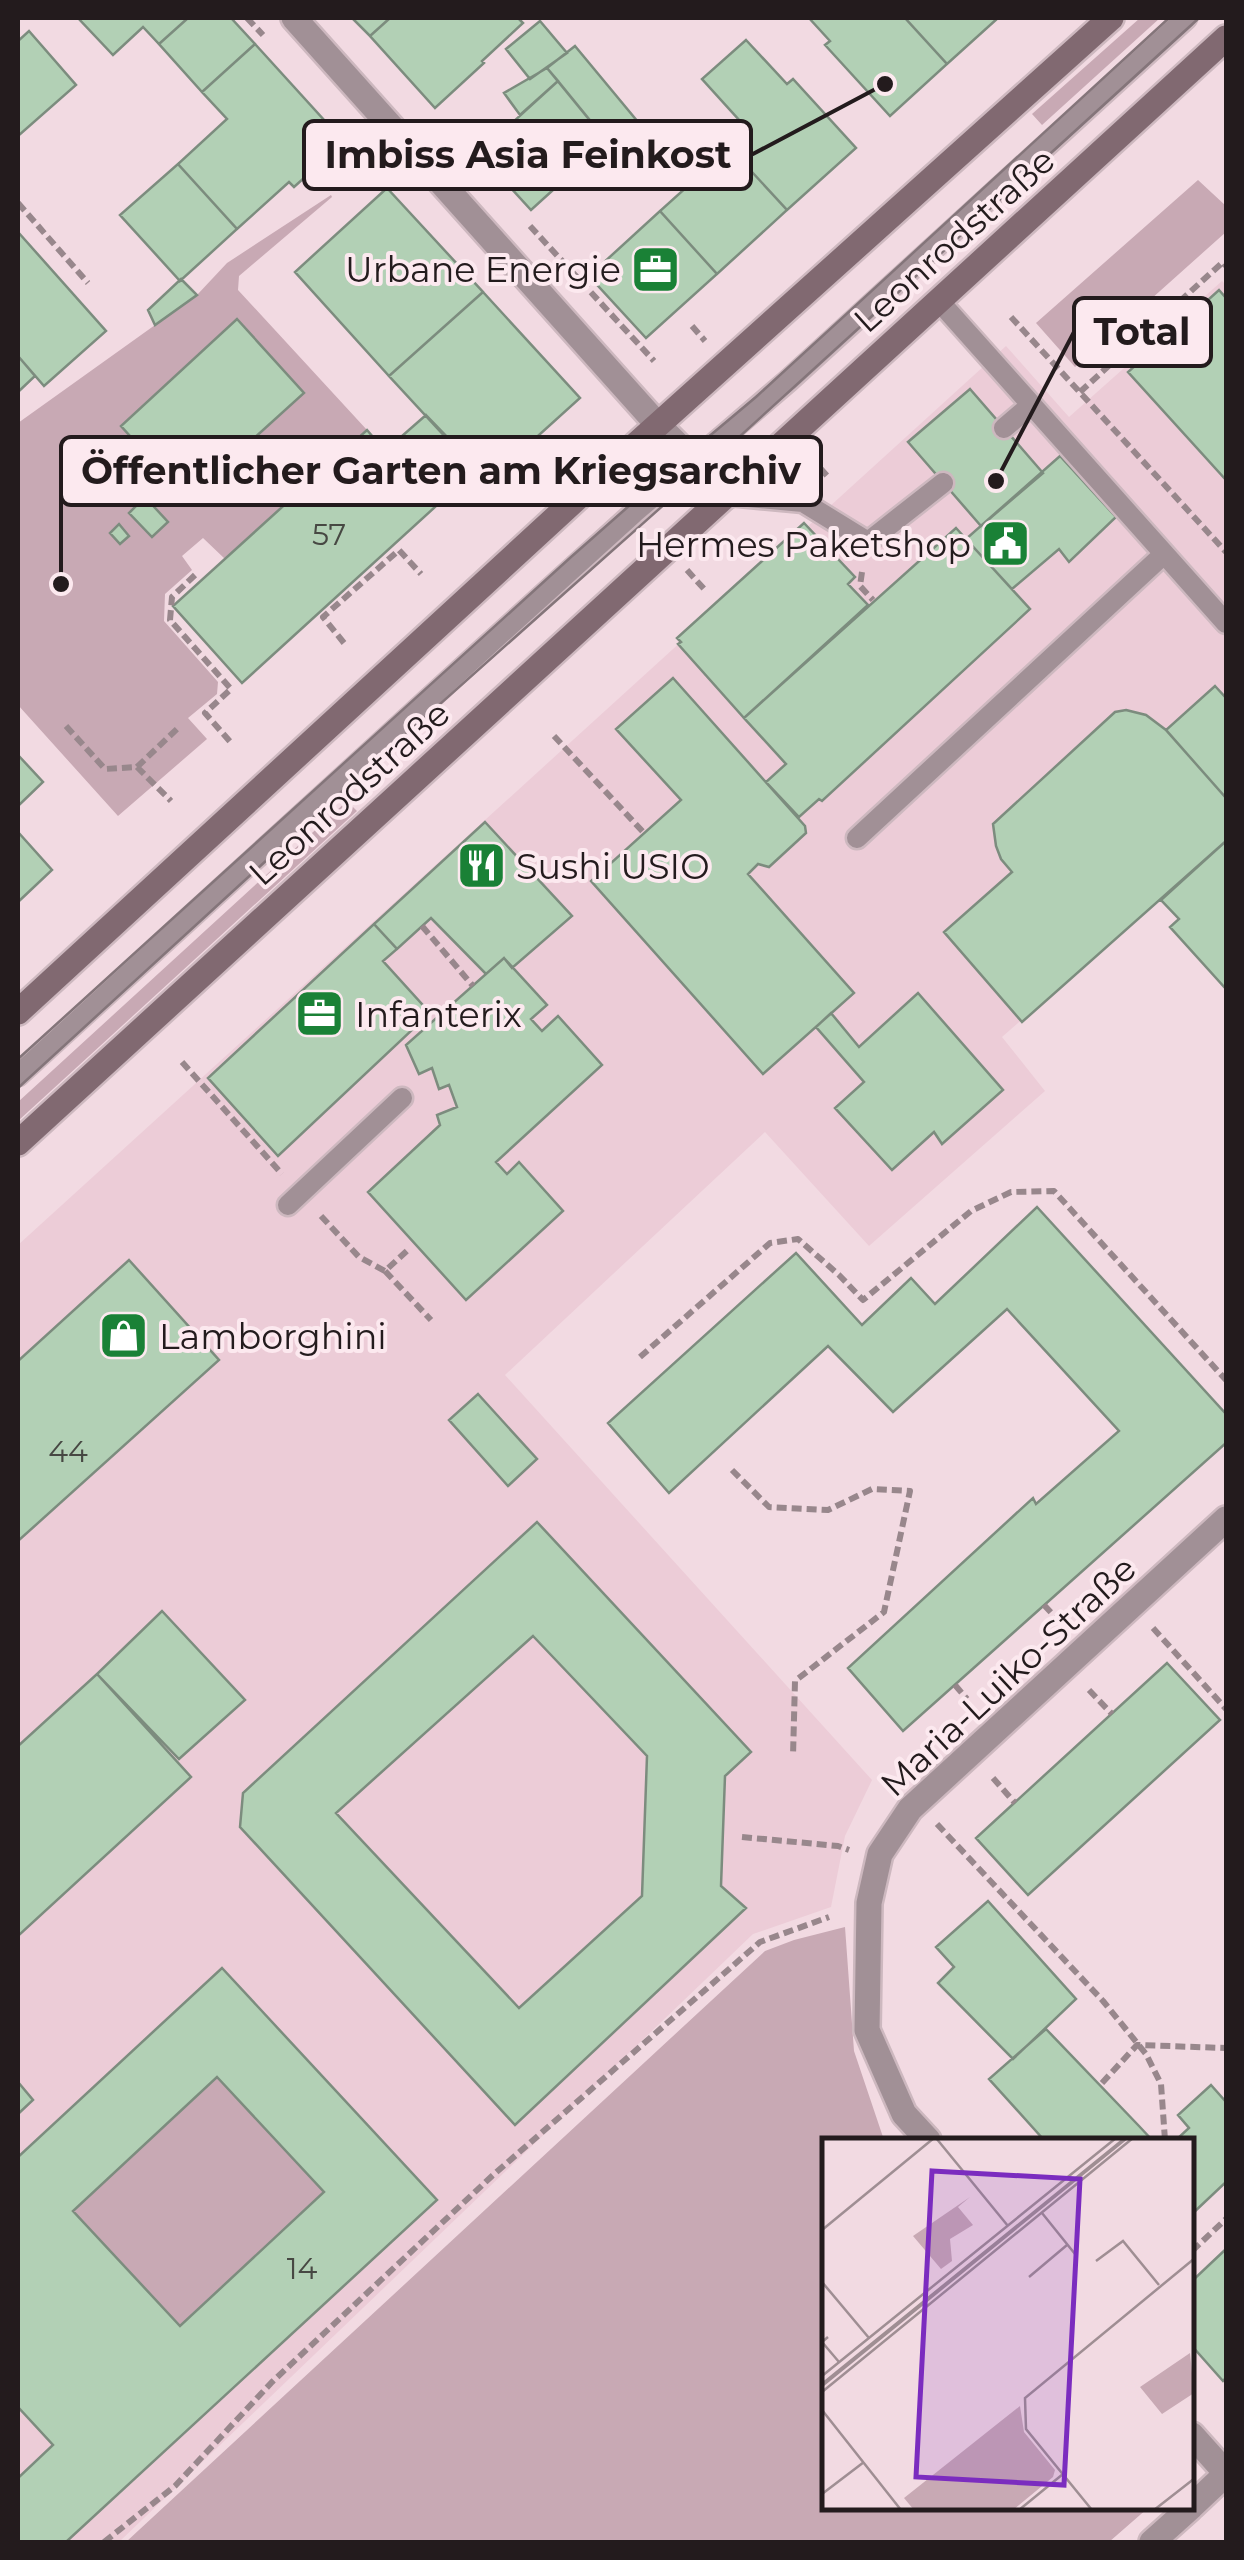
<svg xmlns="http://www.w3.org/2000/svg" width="1244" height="2560" viewBox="0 0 1244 2560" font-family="Montserrat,sans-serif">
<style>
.built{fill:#ecccd7}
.green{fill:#c8a9b4}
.building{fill:#b2d0b5;stroke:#7c8c7e;stroke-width:2.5;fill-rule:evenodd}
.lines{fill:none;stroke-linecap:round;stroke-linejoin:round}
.lane-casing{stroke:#cdb8bf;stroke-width:25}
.street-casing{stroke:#cdb8bf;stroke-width:30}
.secondary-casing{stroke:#cdb8bf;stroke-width:30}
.path{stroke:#98878c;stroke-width:6;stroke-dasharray:10 5;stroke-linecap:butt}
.lane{stroke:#a19096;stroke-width:20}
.street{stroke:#a19096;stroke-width:25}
.secondary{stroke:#816971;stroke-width:25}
.tram{stroke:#84757a;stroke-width:2.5}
.labels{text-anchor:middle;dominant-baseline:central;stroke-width:8;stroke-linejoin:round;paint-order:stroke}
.number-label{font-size:30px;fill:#474843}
.street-label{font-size:35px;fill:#231b1d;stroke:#fce9ef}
.poi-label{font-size:35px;fill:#231b1d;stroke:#fce9ef;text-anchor:start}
.inset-road{fill:none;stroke:#9f8e93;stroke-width:2.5}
.view{fill:#7b2cbf;fill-opacity:0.15;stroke:#7b2cbf;stroke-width:5}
.inset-edge{fill:none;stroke:#231b1d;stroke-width:5}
.leader{fill:none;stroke:#231b1d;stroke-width:4}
.callout-dot{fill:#231b1d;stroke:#fce9ef;stroke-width:4}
.callout{fill:#fce9ef;stroke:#231b1d;stroke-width:4}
.callout-label{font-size:38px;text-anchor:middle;font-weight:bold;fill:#231b1d}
</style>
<rect width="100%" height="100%" fill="#f2dae2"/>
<path class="built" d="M1222,281L1226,285V840L1002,1037L1045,1091L869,1246L765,1132L505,1375L872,1780L845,1836L831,1907L753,1934L119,2542H18V1245L1006,346L1069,417Z"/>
<path class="green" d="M1140,18H1160L1042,125L1032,114Z
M1198,180L1226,206V232L1075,367L1036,323Z
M331,195L332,197L239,276L238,290L367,430L225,559L203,538L182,556L192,570L165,594L164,621L218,682L217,694L188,718L207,739L118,816L18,705V423L197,295L227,263Z
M347,801L357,811L18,1121V1102Z
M845,1927L854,2051L884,2140H824V2508H1148L1109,2542H126L765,1951L794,1940Z
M217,2077L324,2192L180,2326L73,2211Z"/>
<path class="building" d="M78,18H188L159,44L143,27L113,55Z
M188,18H231L255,44L202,92L159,44Z
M352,18H390L370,36Z
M390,18H518L523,23L482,61L484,63L435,108L370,36Z
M809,18H905L947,64L890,116L825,45L830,41Z
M905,18H998L947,64Z
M540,21L567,53L530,79L506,49Z
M29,31L76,85L18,136V41Z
M746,40L787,84L793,79L856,148L787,210L730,148L749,131L702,79Z
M255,44L344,142L294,187L289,182L237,229L178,164L227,119L202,92Z
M575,46L653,140L662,133L678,152L641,183L547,68Z
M547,68L558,81L520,115L504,93Z
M558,81L607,141L531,210L479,153Z
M730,148L787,210L717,274L660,211Z
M178,164L237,229L180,281L120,215Z
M387,188L483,292L389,376L295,272Z
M660,211L717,274L646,338L589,276Z
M18,232L106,331L44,386L18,356Z
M181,279L197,295L155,325L148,310Z
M1219,290L1226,298V480L1128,372Z
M483,292L580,398L487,482L389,376Z
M237,319L304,393L187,499L121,426Z
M18,356L35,376L18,392Z
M970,389L1043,473L981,526L908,442Z
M426,415L450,440L409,478L435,507L242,683L173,606L367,430L385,451Z
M1060,456L1116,517L1069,562L1059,549L1012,589L966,539Z
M145,497L168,522L152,537L129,513Z
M804,523L855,577L848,584L868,605L744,718L678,644L681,642L677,638Z
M119,524L129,536L120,544L110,533Z
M956,528L1030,609L822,801L819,799L799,817L766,782L786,764L744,718Z
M673,678L805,826L806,833L769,867L758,864L748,874L854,993L763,1074L591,881L681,800L616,729Z
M1215,686L1226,698V798L1166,730Z
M1126,710L1146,715L1166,730L1226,798V841L1022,1022L944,932L1012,872L1001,859L996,846L993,824L1115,712Z
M18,755L43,782L18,806Z
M485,822L572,916L512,968L504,958L486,974L431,918L397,949L374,924Z
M18,832L52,870L18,902Z
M1226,841V989L1170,927L1179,919L1161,900Z
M374,924L397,949L383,961L430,1013L278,1156L208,1078Z
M504,958L547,1005L531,1019L542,1031L558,1016L602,1065L496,1162L507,1174L519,1162L563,1211L466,1300L368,1192L440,1125L437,1115L457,1107L449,1085L439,1089L432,1068L419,1074L406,1045Z
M918,993L1003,1090L942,1144L934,1132L892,1170L835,1108L864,1082L816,1027L831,1013L859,1047Z
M1037,1207L1226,1414V1443L903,1731L848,1668L1033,1498L1036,1504L1119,1431L1007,1309L893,1412L828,1346L669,1493L608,1423L796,1253L862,1325L911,1278L935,1304Z
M129,1260L219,1360L18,1541V1361Z
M478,1394L537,1459L508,1486L449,1420Z
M537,1522L751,1752L725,1776L721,1886L746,1908L515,2125L240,1827L243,1793ZM533,1636L647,1756L642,1896L519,2008L336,1813Z
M162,1611L245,1700L179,1759L97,1674Z
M1167,1663L1220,1720L1028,1895L976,1838Z
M97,1674L191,1777L18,1936V1746Z
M988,1901L1076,1999L1013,2059L938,1983L954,1967L936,1947Z
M222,1968L437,2200L66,2542H18V2478L53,2445L18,2407V2157ZM217,2077L324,2192L180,2326L73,2211Z
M1046,2029L1139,2126L1152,2140H1044L989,2079Z
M18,2082L33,2100L18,2114Z
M1211,2085L1226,2102V2182L1192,2214V2140H1176L1189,2128L1178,2115Z
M1226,2249V2378L1223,2381L1192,2346V2281Z"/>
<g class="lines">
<defs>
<path id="lane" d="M939,301L1226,623
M1004,428L1031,405
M728,495L803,502L868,542L943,483
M857,838L1164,554
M18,1075L485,648L634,513L788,381L1186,18
M288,1205L402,1098"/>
<path id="street" d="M294,18L658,425L728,495
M928,2140L904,2114L867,2030L869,1903L880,1854L910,1809L1226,1519
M1192,2435L1226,2473
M1192,2506L1226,2474
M1152,2542L1190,2508"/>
<path id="secondary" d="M18,1012L601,476L1111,18
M18,1143L1226,38"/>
</defs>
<use href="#lane" class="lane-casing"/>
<use href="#street" class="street-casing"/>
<use href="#secondary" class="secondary-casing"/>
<path class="path" d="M247,18L263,35
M18,203L88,283
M530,226L654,361
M1011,317L1226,552
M692,326L705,341
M1080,392L1223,262L1226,266
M567,441L580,454
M810,457L830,479
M687,570L705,590
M862,572L860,586L873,600
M195,575L172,597L170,620L231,689L205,713L233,745
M344,643L323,617L399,550L421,574
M66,726L105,769L137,767L171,801
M554,736L644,833
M137,767L178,728
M422,926L473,986
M182,1062L282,1174
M321,1216L359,1257L385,1271L410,1248
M385,1271L431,1320
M640,1357L770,1243L798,1239L839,1275L863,1300L971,1211L1011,1192L1054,1191L1226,1380
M732,1470L769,1507L828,1510L872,1489L910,1491L884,1612L795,1681L793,1756
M1044,1605L1057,1619
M1153,1628L1226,1709
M955,1685L967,1699
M1089,1690L1112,1714
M993,1778L1015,1803
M937,1824L1103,2001L1146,2054L1161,2084L1165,2140
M742,1837L838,1846L849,1850
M1102,2083L1137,2045L1226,2048
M1192,2251L1226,2219
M104,2542L175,2486L272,2382L492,2176L760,1942L829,1917"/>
<use href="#lane" class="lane"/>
<use href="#street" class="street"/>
<use href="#secondary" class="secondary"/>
<path class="tram" d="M18,1059L571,557L688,454L756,397L1169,18
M18,1088L340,793L704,469L1199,18"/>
</g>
<defs>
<symbol id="office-square" viewBox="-11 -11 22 22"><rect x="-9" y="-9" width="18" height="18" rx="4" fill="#1a8136" stroke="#fce9ef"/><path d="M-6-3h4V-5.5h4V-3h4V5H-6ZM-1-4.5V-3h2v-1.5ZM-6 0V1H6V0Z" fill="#fff"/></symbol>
<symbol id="civic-square" viewBox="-11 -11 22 22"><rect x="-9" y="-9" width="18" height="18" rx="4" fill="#1a8136" stroke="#fce9ef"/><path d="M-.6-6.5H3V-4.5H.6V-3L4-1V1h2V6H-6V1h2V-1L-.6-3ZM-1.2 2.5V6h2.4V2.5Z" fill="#fff"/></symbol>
<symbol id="restaurant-square" viewBox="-11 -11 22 22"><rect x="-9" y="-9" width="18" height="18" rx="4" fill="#1a8136" stroke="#fce9ef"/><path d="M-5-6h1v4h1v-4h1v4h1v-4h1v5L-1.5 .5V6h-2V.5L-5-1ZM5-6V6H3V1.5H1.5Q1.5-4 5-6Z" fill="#fff"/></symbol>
<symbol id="shop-square" viewBox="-11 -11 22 22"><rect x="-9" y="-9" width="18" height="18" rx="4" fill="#1a8136" stroke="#fce9ef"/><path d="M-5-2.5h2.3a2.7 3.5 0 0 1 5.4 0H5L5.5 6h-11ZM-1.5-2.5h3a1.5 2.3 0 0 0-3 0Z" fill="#fff"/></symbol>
</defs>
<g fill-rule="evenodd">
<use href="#office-square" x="628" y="242" width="55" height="55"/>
<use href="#civic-square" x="978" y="516" width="55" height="55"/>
<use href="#restaurant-square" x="454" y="838" width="55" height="55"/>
<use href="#office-square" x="292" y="986" width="55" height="55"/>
<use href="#shop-square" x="96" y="1308" width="55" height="55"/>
</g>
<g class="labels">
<g class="number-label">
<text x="329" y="534">57</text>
<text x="68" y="1451">44</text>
<text x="302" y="2268">14</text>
</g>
<g class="street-label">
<text transform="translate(954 240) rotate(-42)">Leonrodstraße</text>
<text transform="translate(349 793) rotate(-42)">Leonrodstraße</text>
<text transform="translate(1008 1676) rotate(-43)">Maria-Luiko-Straße</text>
</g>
<g class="poi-label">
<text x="621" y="269" text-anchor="end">Urbane Energie</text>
<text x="971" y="544" text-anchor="end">Hermes Paketshop</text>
<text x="516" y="866">Sushi USIO</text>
<text x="355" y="1014">Infanterix</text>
<text x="159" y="1336">Lamborghini</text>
</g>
</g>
<g transform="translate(822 2138)">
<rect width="372" height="372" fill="#f2dae2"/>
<path d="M148,59L136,69L151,87L128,101L130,123L119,131L91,98ZM368,215L372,255L340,276L318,249ZM198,268L202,294L233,332L231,339L191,372H92L82,360Z" fill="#c8a9b4"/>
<path class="inset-road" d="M114,0L186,88M220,75L253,116M0,92L112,0M274,123L301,103L337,147M207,139L245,107M0,144L47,200M6,199L0,204L17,224M0,238L294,0M0,246L303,0M0,248L305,0M0,254L311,0M0,272L79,372M0,356L42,324M197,372L241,336M270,372L204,291L203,260L373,120M332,372L373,340"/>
<path class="view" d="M110,33L258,41L242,347L94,339Z"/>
<rect width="372" height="372" class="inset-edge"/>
</g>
<path class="leader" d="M885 84L751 155M996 481L1074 332M61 584L61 471"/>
<g class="callout-dot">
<circle cx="885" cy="84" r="10"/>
<circle cx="996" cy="481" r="10"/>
<circle cx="61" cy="584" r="10"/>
</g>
<g class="callout">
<rect x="304" y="121" width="447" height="68" rx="10"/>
<rect x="1074" y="298" width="137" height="68" rx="10"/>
<rect x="61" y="437" width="760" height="68" rx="10"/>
</g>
<g class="callout-label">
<text x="528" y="168">Imbiss Asia Feinkost</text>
<text x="1142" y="345">Total</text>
<text x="441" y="484">Öffentlicher Garten am Kriegsarchiv</text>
</g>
<rect width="1244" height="2560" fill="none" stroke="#231b1d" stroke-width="40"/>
</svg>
